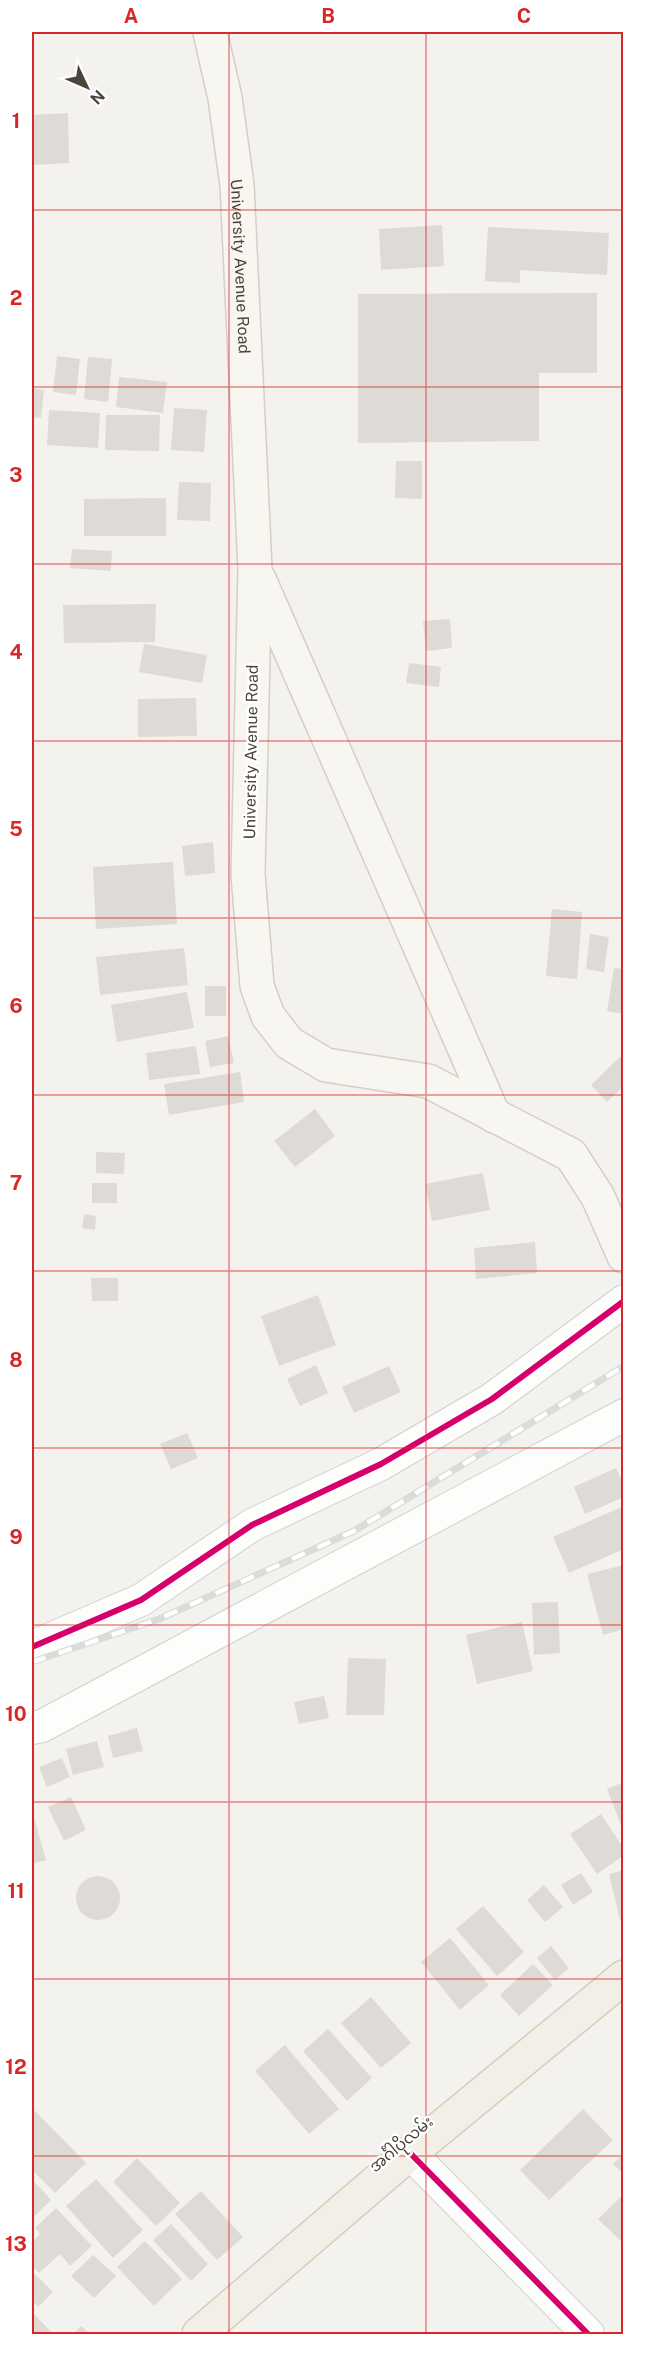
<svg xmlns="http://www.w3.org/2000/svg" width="655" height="2366" viewBox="0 0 655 2366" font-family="'Public Sans','Noto Sans Myanmar',sans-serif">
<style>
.building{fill:#dedbd6}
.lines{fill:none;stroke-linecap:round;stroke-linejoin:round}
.street-casing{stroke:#d2d0cb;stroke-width:34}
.secondary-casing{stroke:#d3cfc5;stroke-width:36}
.primary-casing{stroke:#d6cebb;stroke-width:36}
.street{stroke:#fdfdfc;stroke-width:32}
.secondary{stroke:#f7f6f1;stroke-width:33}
.primary{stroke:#f2efe6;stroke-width:33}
.rail-casing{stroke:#dbdbda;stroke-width:7}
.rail{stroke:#fff;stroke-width:4.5;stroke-dasharray:14;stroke-linecap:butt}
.cycleway-casing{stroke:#fff;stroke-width:10}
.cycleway{stroke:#d6006c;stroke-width:6}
.grid{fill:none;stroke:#d62828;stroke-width:1.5;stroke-opacity:0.55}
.labels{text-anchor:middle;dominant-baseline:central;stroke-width:5;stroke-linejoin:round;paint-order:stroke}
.street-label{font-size:16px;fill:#4b4439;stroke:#fff}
.neatline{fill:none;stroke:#d62828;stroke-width:2}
.grid-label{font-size:20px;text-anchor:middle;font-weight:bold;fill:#d62828}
</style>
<rect width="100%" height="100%" fill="#f4f2ee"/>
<path class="building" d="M68,113L69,163L34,165L32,115Z
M442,225L444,266L381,270L379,229Z
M488,227L609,233L607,275L520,270V283L485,281Z
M597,293V373H539V441L358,443V294Z
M57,356L80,359L76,395L53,392Z
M88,357L112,359L108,402L84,399Z
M119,377L167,382L163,413L116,407Z
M32,388L44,390L41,418L32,417Z
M174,408L207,410L204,452L171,450Z
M49,410L100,413L98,448L47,445Z
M106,415H160L159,451L105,450Z
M396,461H422V499L395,498Z
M179,482L211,483L210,521L177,520Z
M166,498V536H84V499Z
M72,549L112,551L111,571L70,568Z
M156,604L155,642L64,643L63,605Z
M450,619L452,648L426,651L423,621Z
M144,644L207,655L202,683L139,672Z
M409,663L441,667L439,687L406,683Z
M196,698L197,736L138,737V699Z
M213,842L215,873L185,876L182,846Z
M173,862L177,924L96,929L93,867Z
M552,909L582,912L577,979L546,976Z
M590,934L609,937L604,972L586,969Z
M184,948L188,985L100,995L96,957Z
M614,968L624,969V1014L607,1011Z
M205,986H226V1016H205Z
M187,992L194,1028L117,1042L111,1005Z
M228,1036L234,1063L210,1067L205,1041Z
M196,1046L200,1074L149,1080L146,1053Z
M624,1053V1086L607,1102L591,1085Z
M240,1072L244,1102L169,1115L164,1084Z
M315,1109L335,1136L295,1167L274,1141Z
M96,1152L125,1153L124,1174L96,1173Z
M483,1173L490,1210L432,1221L425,1184Z
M92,1183H117V1203H92Z
M84,1214L96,1216L95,1230L82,1228Z
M535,1242L537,1273L476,1279L474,1248Z
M91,1278H118V1301H92Z
M318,1295L336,1345L279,1366L261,1316Z
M316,1365L328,1393L300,1406L287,1379Z
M389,1366L401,1392L354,1413L342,1387Z
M187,1433L198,1458L171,1469L160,1444Z
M616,1468L624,1485V1497L585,1514L574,1487Z
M624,1506V1549L569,1573L553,1537Z
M624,1565V1629L603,1635L587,1574Z
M558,1602L560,1653L534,1655L532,1603Z
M522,1622L533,1671L477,1684L466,1635Z
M348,1658L386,1659L384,1715H346Z
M324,1696L329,1718L299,1724L294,1702Z
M137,1728L143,1751L113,1758L108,1736Z
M97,1741L104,1767L73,1775L66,1749Z
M62,1758L70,1777L47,1787L39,1767Z
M624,1782V1830H623L607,1789Z
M71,1797L86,1830L64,1841L48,1807Z
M32,1811L46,1860L32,1864Z
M601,1814L624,1849V1855L597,1874L570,1834Z
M624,1870V1919L620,1920L609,1874Z
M581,1873L593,1892L573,1905L561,1885Z
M76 1898a22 22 0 1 1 44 0a22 22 0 1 1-44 0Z
M544,1885L563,1907L545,1922L527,1900Z
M483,1906L524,1952L497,1976L456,1929Z
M450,1938L489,1985L460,2010L421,1962Z
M551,1946L569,1968L555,1980L537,1958Z
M533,1964L553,1985L519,2016L500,1995Z
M371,1997L411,2043L381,2068L341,2023Z
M328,2029L372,2078L347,2101L303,2051Z
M285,2045L339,2109L309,2134L255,2071Z
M32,2108L86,2163L55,2193L32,2170Z
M583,2109L613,2140L549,2200L520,2170Z
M624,2153V2174L613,2164Z
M137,2158L180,2203L156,2226L113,2182Z
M32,2179L51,2200L32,2219Z
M96,2179L143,2230L113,2258L66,2206Z
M201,2191L243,2237L217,2260L175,2214Z
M624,2194V2244L598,2219Z
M56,2208L92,2246L70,2266L60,2254L39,2273L32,2265V2242L40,2234L35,2228Z
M171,2224L208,2264L191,2281L153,2240Z
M145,2241L182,2279L154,2306L117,2267Z
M93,2255L116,2276L94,2298L71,2276Z
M32,2271L53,2292L38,2307L32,2300Z
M32,2312L53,2334H32Z
M81,2326L90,2334H73Z"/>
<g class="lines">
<defs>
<path id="street" d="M32,1647L141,1600L252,1525L381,1464L492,1399L624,1301
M32,1728L42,1726L624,1415
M410,2153L588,2334"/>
<g id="secondary">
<path id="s1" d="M210,32L225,98L237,185L255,569L248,874L257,986L268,1016L289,1043L326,1065L428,1081L571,1155L598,1197L624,1256"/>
<path d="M259,579L494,1116"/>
</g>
<path id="primary" d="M199,2334L410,2153L624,1977"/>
</defs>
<use href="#street" class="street-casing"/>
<use href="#secondary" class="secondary-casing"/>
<use href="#primary" class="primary-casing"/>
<use href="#street" class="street"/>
<use href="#secondary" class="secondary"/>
<use href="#primary" class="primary"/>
<defs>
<path id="rail" d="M32,1662L159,1619L354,1531L624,1366"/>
</defs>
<use href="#rail" class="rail-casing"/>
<use href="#rail" class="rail"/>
<defs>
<path id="cycleway" d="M32,1647L141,1600L252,1525L381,1464L492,1399L624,1301
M410,2153L588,2334"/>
</defs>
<use href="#cycleway" class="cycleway-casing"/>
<use href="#cycleway" class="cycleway"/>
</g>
<path class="grid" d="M229,32V2334M426,32V2334M32,210H624M32,387H624M32,564H624M32,741H624M32,918H624M32,1095H624M32,1271H624M32,1448H624M32,1625H624M32,1802H624M32,1979H624M32,2156H624"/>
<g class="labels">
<g class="street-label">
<text stroke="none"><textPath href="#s1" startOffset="237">University Avenue Road</textPath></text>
<text transform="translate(251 752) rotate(-89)">University Avenue Road</text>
<text transform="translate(401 2144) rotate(-40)">အင်္ဂါပိုလမ်း</text>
</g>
</g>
<rect width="655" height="2366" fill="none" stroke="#ffffff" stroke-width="66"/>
<g transform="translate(87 87) rotate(134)" stroke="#ffffff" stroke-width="4.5" paint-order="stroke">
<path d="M0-4.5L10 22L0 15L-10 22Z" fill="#4b4439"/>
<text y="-9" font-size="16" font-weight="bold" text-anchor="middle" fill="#4b4439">N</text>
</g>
<rect x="33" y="33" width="589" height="2300" class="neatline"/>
<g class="grid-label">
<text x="131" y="23">A</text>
<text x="328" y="23">B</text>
<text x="524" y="23">C</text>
<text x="16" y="128">1</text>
<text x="16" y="305">2</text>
<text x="16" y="482">3</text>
<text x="16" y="659">4</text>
<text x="16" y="836">5</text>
<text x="16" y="1013">6</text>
<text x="16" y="1190">7</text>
<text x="16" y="1367">8</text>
<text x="16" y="1544">9</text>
<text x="16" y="1721">10</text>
<text x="16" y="1898">11</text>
<text x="16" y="2074">12</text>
<text x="16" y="2251">13</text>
</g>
</svg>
